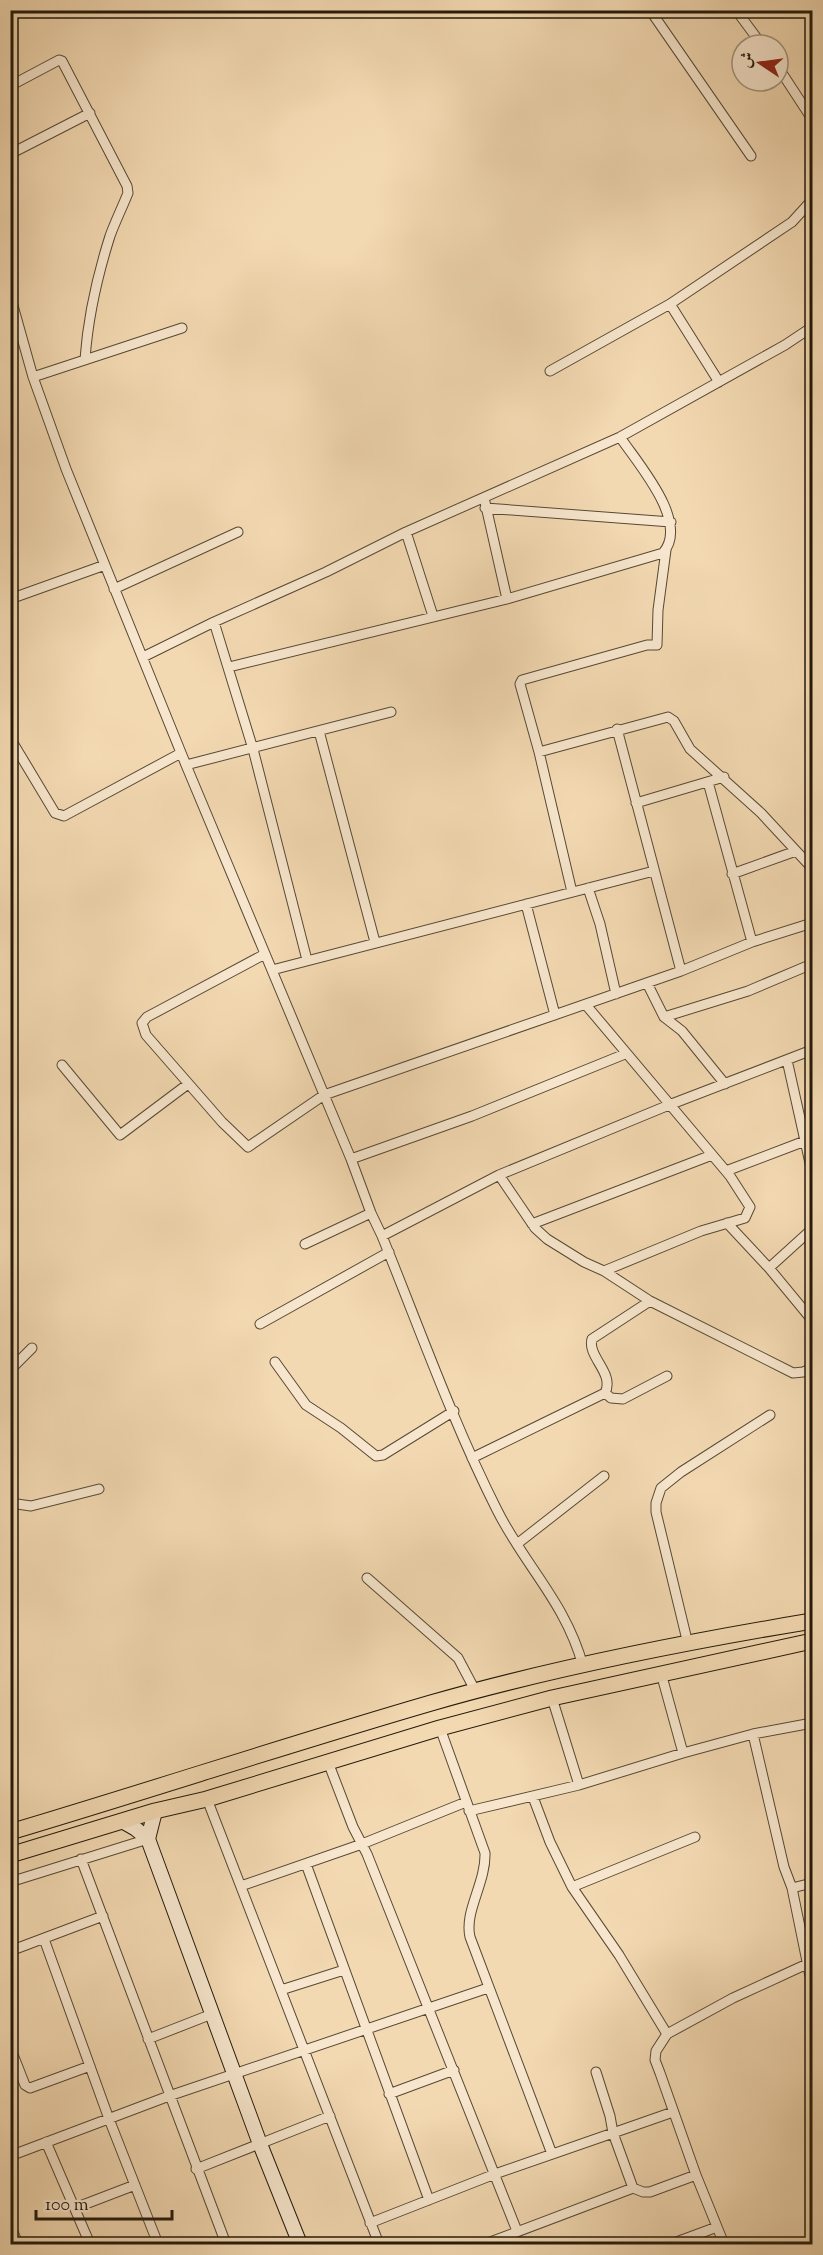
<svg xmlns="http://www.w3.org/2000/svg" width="823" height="2255" viewBox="0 0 823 2255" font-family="'Sorts Mill Goudy',Amiri,serif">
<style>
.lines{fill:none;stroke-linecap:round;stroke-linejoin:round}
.street-casing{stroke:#574935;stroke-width:11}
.secondary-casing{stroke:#23190b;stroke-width:16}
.primary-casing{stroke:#23190b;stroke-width:17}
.street{stroke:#f7e6cd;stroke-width:9}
.secondary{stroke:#f7e6cd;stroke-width:14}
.primary{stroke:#f3d9b2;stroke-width:15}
</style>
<rect width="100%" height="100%" fill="#f3d9b2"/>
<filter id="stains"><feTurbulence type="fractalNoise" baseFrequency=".00333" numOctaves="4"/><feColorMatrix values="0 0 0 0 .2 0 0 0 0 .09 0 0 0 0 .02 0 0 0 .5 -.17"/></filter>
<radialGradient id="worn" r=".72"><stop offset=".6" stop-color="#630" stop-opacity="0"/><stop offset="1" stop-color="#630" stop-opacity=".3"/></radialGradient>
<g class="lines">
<defs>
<path id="street" d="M650,10L751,156
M736,10L762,45
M778,67L812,119
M10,86L59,60L62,61L127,186L128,193C122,208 115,222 110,236C97,277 88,317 85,359
M10,154L90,113
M10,295L33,377L66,469L186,765L351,1159L371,1213L382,1236C419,1327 453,1423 497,1510C525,1566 566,1603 583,1666
M670,304L719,382
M550,371L670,304L792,222L812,200
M33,377L182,328
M485,502L507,599
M485,508L671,522
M406,532L433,616
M114,589L238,532
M10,599L105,565
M214,622L253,749L307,960
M143,657L214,622L326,572L406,532L620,437L785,345L812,327
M229,667L507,599L663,553C690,522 638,464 620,437
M617,729L681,971
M319,731L375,942
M10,738L55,813L64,816L181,753
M539,752L668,717L674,721L690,749L761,813L812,868
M186,765L391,712
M708,782L752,942
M636,803L724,777
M732,874L796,851
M588,888L600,924L616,994
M572,892L539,752L520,684L522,680L647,645H657L658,610L666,550
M526,904L555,1015
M265,954L147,1017L142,1023L146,1035L222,1122L248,1147L324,1095L681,971L752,942L812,923
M272,970L654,871
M647,983L664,1017L682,1031L725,1084
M586,1005L730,1176L750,1207L745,1218L701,1231L604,1271
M664,1017L748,991L812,964
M787,1060L812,1172
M62,1065L120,1135L188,1084
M351,1159L472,1116L625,1054
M726,1171L805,1141
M499,1175L535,1228L547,1239L584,1262L604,1271L650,1301L793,1373L803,1372L812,1368
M727,1223L769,1268L812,1320
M532,1224L712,1155
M382,1236L499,1175L669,1105L812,1050
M305,1244L371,1213
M769,1268L812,1229
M260,1324L389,1252
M275,1362L306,1405L341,1428L376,1456L383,1455L454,1411
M10,1370L32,1348
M605,1393L611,1398L623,1399L667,1376
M472,1458L605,1393C615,1373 587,1357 592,1339L650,1301
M10,1503L31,1506L99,1489
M517,1544L604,1476
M367,1578L458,1658L476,1692
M688,1644L656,1512V1503L661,1488L681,1472L770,1415
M661,1673L683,1753
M552,1698L579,1785
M440,1728L485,1853C486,1883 464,1911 470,1937L552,2154
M753,1734L784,1867L792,1888L812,1986
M328,1762L353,1827L367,1854L517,2231
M533,1797L550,1842L572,1887L619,1955L667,2034
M207,1799L379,2244
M469,1811L579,1785L683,1753L753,1734L812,1723
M81,1859L226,2244
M306,1864L429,2200
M10,1882L148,1839
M241,1886L362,1844L466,1802
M572,1887L695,1837
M792,1888L812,1883
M44,1939L109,2119L158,2244
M10,1951L103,1916
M281,1990L344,1970
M148,2039L212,2014
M10,2047L25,2085L30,2088L90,2066
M596,2072L610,2116L613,2133L673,2112
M389,2094L454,2070
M46,2142L90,2244
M10,2156L169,2096L488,1988
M196,2169L330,2116
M75,2208L135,2185
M370,2223L495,2174L613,2133L633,2188
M10,2225L18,2244
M485,2244L633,2188L643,2192H650L696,2175
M671,2244L717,2227
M724,2244L696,2175L660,2073L655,2060L656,2051L667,2034L733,1998L807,1964"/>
<path id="secondary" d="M122,1821L136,1829L148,1839L260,2144L300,2244
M148,1839L155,1811"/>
<path id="primary" d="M10,1832C151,1790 290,1744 431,1703C556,1667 685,1642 812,1621
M10,1855L155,1811L207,1799L440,1728L552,1698L812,1641"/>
</defs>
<use href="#street" class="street-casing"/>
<use href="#secondary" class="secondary-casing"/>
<use href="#primary" class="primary-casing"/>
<use href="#street" class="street"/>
<use href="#secondary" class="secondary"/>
<use href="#primary" class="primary"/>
</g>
<rect width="823" height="2255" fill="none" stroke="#f3d9b2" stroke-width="36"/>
<rect x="12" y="12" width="799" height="2231" fill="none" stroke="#23190b" stroke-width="3"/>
<rect x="18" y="18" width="787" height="2219" fill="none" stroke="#23190b" stroke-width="1.5"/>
<g transform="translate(760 63) rotate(283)"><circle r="28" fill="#f7e6cd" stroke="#a2947f" stroke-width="1.5"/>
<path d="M0-4.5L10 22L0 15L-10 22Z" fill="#8f2418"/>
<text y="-9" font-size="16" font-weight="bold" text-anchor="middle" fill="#23190b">ش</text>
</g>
<path d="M36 2210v9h136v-9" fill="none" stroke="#23190b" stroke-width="3"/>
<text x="45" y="2210" font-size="18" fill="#23190b" stroke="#f7e6cd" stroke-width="4.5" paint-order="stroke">100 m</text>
<rect width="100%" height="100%" filter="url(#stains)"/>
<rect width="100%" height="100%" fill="url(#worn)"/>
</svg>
